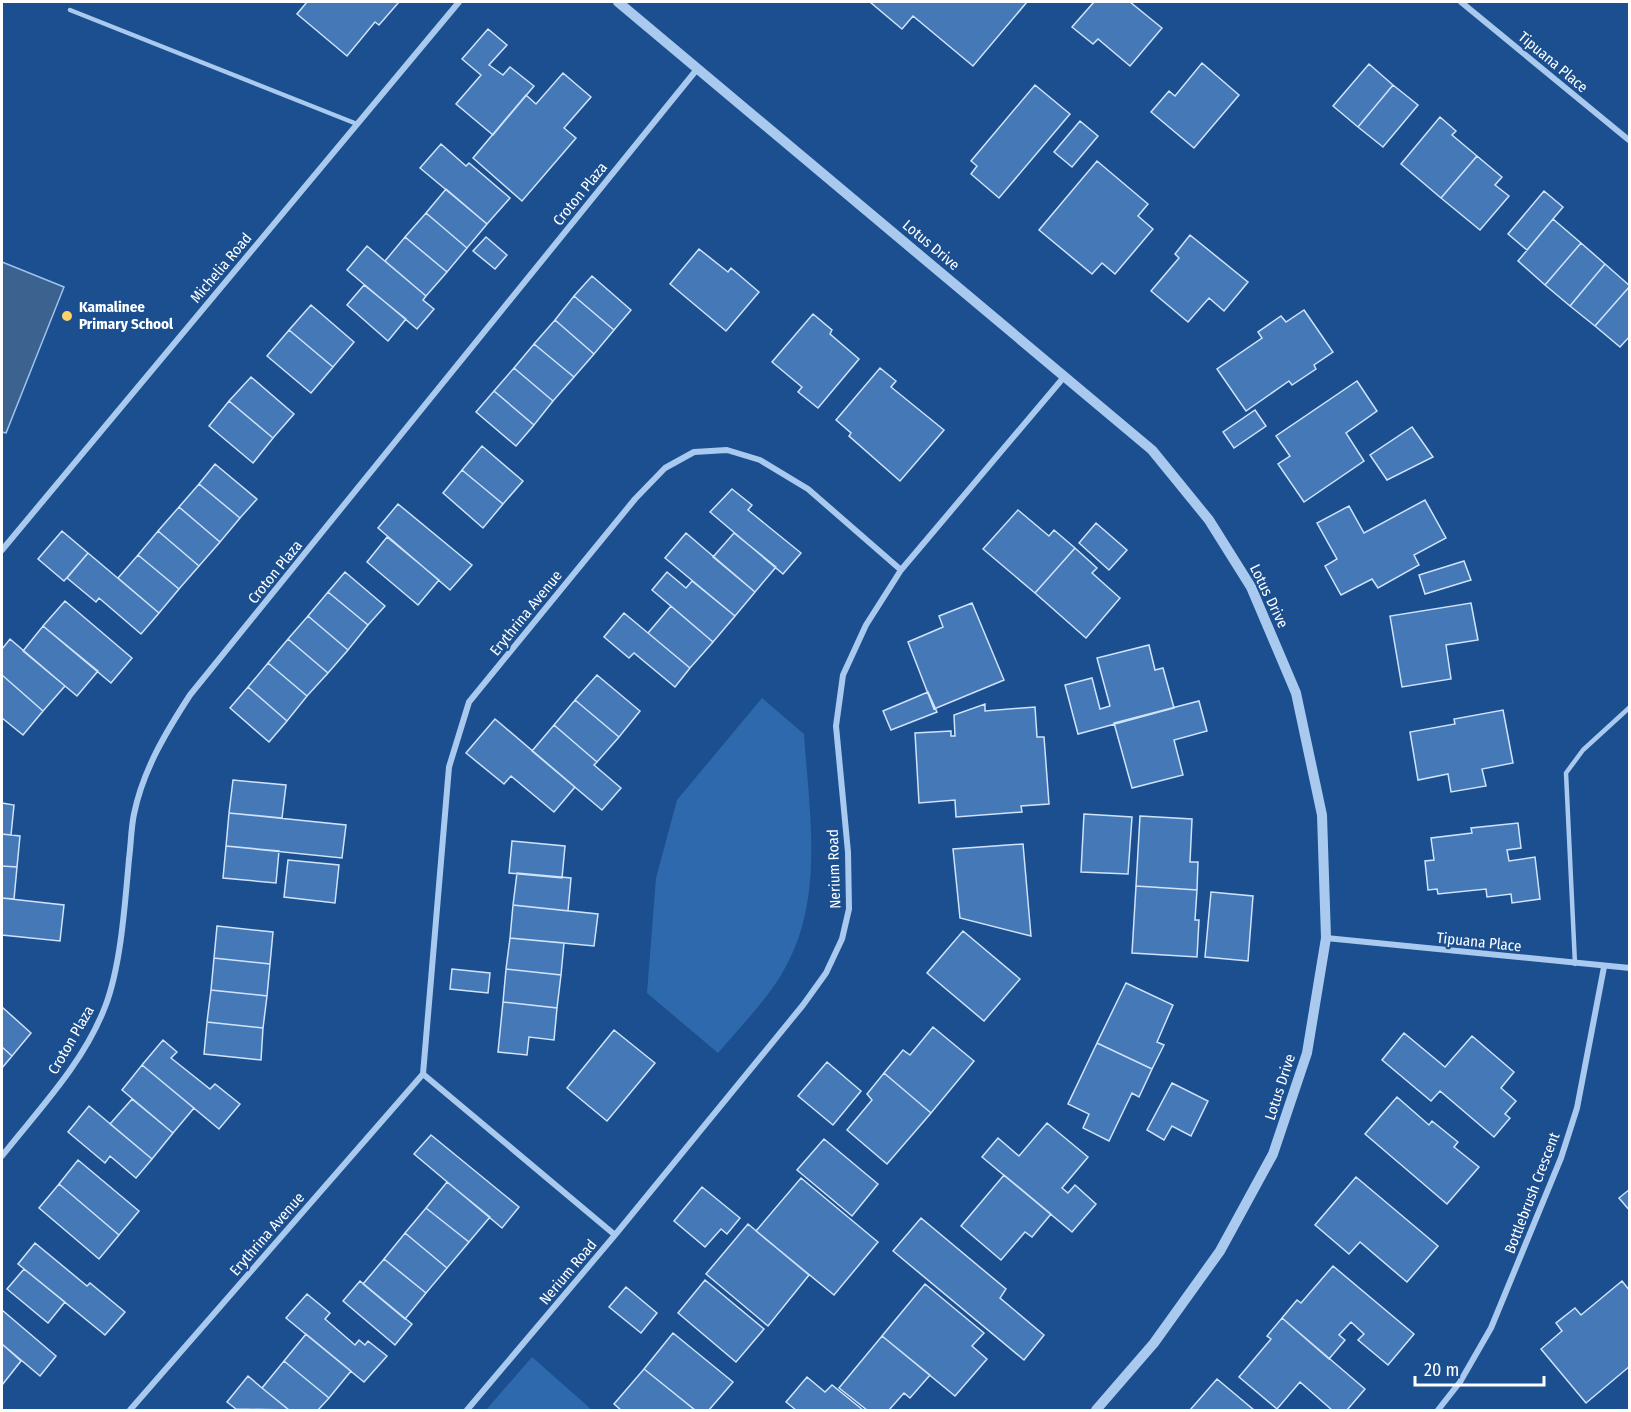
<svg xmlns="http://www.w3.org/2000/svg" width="1631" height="1412" viewBox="0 0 1631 1412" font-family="'Fira Sans Condensed',sans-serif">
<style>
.green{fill:#2e69ad}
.water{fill:#3c6290;stroke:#9cc4f0;stroke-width:1.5}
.building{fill:#4478b7;stroke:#cfe3fa;stroke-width:1.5}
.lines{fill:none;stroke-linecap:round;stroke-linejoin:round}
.service{stroke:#a9c9ee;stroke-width:4.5}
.minor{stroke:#a9c9ee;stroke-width:6}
.tertiary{stroke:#a9c9ee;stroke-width:10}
.poi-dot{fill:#ffd166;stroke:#1b4f8f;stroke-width:2}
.labels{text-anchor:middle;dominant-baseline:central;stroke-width:4.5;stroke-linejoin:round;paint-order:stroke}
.street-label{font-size:15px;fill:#fff;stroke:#1b4f8f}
.poi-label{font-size:15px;font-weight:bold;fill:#fff;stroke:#1b4f8f;text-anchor:start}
</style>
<rect width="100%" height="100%" fill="#1b4f8f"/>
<path class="green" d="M762,698L804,734C809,813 826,902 781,975C764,1003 740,1027 718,1053L647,993L656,878L677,800Z
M532,1357L592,1410H486Z"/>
<path class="water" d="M2,262L64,287L6,433L2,432Z"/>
<path class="building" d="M307,2H399L379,25L375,22L347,56L297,14Z
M870,2H1027L973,66L913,16L902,29Z
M1094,2H1130L1162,28L1130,66L1098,39L1093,44L1072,27Z
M488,29L507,45L489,65L503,75L510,67L534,86L493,135L456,104L481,75L462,59Z
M1202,63L1239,95L1194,148L1151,112L1169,91L1175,96Z
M1369,64L1393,85L1358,127L1333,106Z
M563,73L591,97L564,128L576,138L522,201L473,158L526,95L536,104Z
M1035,85L1070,114L999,198L971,174L977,166L971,161Z
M1393,85L1418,105L1383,147L1358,127Z
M1440,117L1456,131L1452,135L1477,156L1441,198L1401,164Z
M1080,121L1098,136L1072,167L1054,152Z
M441,144L466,166L469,163L510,198L487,224L420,168Z
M1477,156L1502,177L1495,185L1509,196L1480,230L1441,198Z
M1097,161L1148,204L1138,216L1153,229L1115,274L1102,263L1092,274L1039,230Z
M446,189L487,224L467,248L426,213Z
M1544,191L1563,207L1527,250L1508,234Z
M426,213L467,248L447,272L405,237Z
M1553,219L1581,243L1545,285L1518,261Z
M1190,235L1248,282L1224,311L1209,298L1188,322L1151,291L1179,258L1175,254Z
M405,237L447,272L426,296L385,261Z
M486,237L507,255L495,269L473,251Z
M1581,243L1605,264L1570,306L1545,285Z
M367,246L426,296L423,300L434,309L417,329L347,270Z
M699,249L728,272L731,268L759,292L726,331L670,284Z
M1605,264L1630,286L1595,326L1570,306Z
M592,276L631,310L614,330L574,296Z
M364,285L406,319L388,341L347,305Z
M1630,286V336L1620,347L1595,326Z
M574,296L614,330L594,354L555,320Z
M311,305L354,342L333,367L289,330Z
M1304,310L1333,352L1314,365L1316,369L1292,385L1289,381L1246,411L1217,369L1262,338L1258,332L1281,316L1286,322Z
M813,314L832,330L830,334L859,359L818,408L798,392L802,387L772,362Z
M555,320L594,354L574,377L534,344Z
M289,330L333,367L311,393L267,356Z
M534,344L574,377L553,401L514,368Z
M514,368L553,401L534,425L494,391Z
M880,368L896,381L891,387L944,430L900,481L849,436L851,433L836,420Z
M251,377L294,414L273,438L229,401Z
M1357,381L1377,411L1346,433L1364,461L1304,502L1278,464L1290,456L1276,436Z
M494,391L534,425L516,446L476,412Z
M229,401L273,438L253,463L209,426Z
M1255,410L1266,426L1234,448L1223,432Z
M1412,427L1433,457L1387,480L1370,455Z
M482,446L523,481L503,504L462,470Z
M215,464L257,499L240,518L199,484Z
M462,470L503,504L483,528L443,493Z
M199,484L240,518L220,542L179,507Z
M732,489L752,505L748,510L801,553L783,574L710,512Z
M1425,500L1446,538L1414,555L1419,565L1378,588L1372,579L1341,595L1325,566L1337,559L1317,523L1349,506L1364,533Z
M398,504L472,565L450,590L378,528Z
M179,507L220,542L199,566L158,531Z
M1018,510L1049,536L1054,530L1075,548L1035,593L983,549Z
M1096,523L1127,550L1109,570L1079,543Z
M62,531L88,553L64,581L38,559Z
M158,531L199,566L179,589L138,555Z
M686,533L755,592L735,616L665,558Z
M734,533L776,567L755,592L713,557Z
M387,537L439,580L418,605L367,562Z
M1075,548L1097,568L1092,573L1120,598L1086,638L1035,593Z
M88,553L159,613L141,634L99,598L96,602L67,578Z
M138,555L179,589L159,613L118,578Z
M1464,561L1471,580L1425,594L1419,575Z
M345,572L385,606L368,625L328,592Z
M667,572L686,588L692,581L735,616L713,642L652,590Z
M328,592L368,625L348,650L308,616Z
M65,601L132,658L111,683L43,626Z
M972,603L1004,680L934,709L908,642L943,627L939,616Z
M1471,603L1478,640L1446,645L1451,679L1402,687L1390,616Z
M671,606L713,642L690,668L648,633Z
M624,613L690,668L675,687L634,653L629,658L604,637Z
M308,616L348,650L328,673L288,639Z
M43,626L98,671L77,696L23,651Z
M10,639L65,686L43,711L2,675V649Z
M288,639L328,673L307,696L268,663Z
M1149,645L1155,670L1163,668L1174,708L1078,734L1065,685L1092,678L1100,709L1110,706L1097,658Z
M268,663L307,696L287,721L248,687Z
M2,675L43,711L23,735L2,718Z
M597,675L640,711L619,737L575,700Z
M248,687L287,721L269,742L230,708Z
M928,692L937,712L891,730L883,711Z
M575,700L619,737L597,762L554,725Z
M1199,701L1207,731L1174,740L1183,775L1132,788L1114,723Z
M985,704V711L1035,707L1037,737H1044L1049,804L1021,806L1022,812L956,817L955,800L919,803L915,733L951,731V736H955L954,715Z
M1503,710L1513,763L1482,769L1486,786L1451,792L1448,774L1418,780L1410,732L1455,724L1454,719Z
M495,719L575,787L554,812L511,776L504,784L466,753Z
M554,725L597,762L594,765L621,788L602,810L532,751Z
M233,780L286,785L282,818L229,813Z
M2,803L14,805L11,835L2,834Z
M229,813L346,825L342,858L226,846Z
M1084,814L1132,817L1128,874L1081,872Z
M1140,816L1192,819L1190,862H1198L1197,890L1136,886Z
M1518,823L1521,848L1507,850L1509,861L1535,857L1540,899L1512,903L1511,894L1487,897L1486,889L1438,894L1437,889L1428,890L1425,861L1434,860L1431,838L1472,833L1471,828Z
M2,834L20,836L17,867L2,866Z
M512,841L565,846L562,878L509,873Z
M1023,844L1031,936L960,918L953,849Z
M226,846L279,851L276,883L223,878Z
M288,860L339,865L335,903L284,897Z
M2,866L17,867L14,899L2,898Z
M517,873L571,878L568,911L513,905Z
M1136,886L1197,890L1195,920H1199L1197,957L1132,953Z
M1211,892L1253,896L1248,961L1205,957Z
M2,898L64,905L60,941L2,935Z
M513,905L598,914L594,946L510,938Z
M217,926L273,932L270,964L214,958Z
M963,931L1020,979L984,1021L927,973Z
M510,938L564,943L561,975L506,969Z
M214,958L270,964L267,996L211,990Z
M452,969L490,973L488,993L450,989Z
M506,969L561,975L557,1008L503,1002Z
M1126,983L1173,1005L1157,1042L1164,1045L1152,1069L1097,1043Z
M211,990L267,996L263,1028L207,1022Z
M503,1002L557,1008L554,1040L529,1037L527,1055L498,1052Z
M2,1007L31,1033L12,1056L2,1047Z
M207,1022L263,1028L261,1060L204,1054Z
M933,1027L974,1061L931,1113L884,1073L903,1050L910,1055Z
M614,1030L655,1063L607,1121L567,1088Z
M1404,1033L1445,1067L1472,1036L1514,1072L1501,1088L1516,1101L1505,1114L1510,1118L1494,1137L1440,1091L1431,1101L1382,1060Z
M163,1040L177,1052L171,1058L210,1089L215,1084L240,1104L219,1129L142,1065Z
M1097,1043L1152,1069L1139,1097L1132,1093L1109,1141L1083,1128L1089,1114L1068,1104Z
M2,1047L12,1056L2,1068Z
M827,1062L861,1091L833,1125L798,1096Z
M142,1065L194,1108L173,1133L122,1090Z
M884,1073L931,1113L887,1164L847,1130L872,1100L867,1094Z
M1172,1083L1208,1101L1191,1136L1172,1126L1164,1140L1147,1130Z
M1397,1097L1429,1125L1432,1121L1458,1142L1454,1147L1479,1167L1447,1204L1365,1134Z
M132,1099L173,1133L152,1159L110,1124Z
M89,1106L152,1159L136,1178L110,1156L105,1163L68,1132Z
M1047,1123L1088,1157L1062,1188L1068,1193L1075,1185L1096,1204L1072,1232L982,1157L998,1138L1019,1156Z
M431,1135L519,1207L502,1228L414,1154Z
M824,1139L878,1184L852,1216L797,1170Z
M78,1160L139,1211L119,1235L59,1184Z
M1004,1175L1051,1214L1032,1237L1025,1232L1001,1260L961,1226Z
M1356,1177L1438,1246L1407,1282L1360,1242L1349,1254L1315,1225Z
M801,1178L878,1242L834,1295L756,1231Z
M447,1182L490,1217L469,1242L426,1208Z
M59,1184L119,1235L99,1259L39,1208Z
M702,1187L740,1218L727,1234L721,1229L705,1247L674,1221Z
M1630,1189V1211L1619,1198Z
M426,1208L469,1242L447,1268L405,1233Z
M921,1218L1006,1289L1000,1298L1044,1335L1024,1360L893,1251Z
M748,1224L809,1275L768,1326L706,1274Z
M405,1233L447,1268L426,1293L384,1259Z
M35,1243L87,1286L90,1283L125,1312L105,1335L18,1264Z
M384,1259L426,1293L405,1319L363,1284Z
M1333,1266L1414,1334L1388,1365L1358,1340L1364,1334L1351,1322L1339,1335L1345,1340L1329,1359L1282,1318L1297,1300L1301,1303Z
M24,1269L65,1302L48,1323L7,1289Z
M705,1280L764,1329L736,1362L678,1313Z
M360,1281L412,1324L395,1345L343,1301Z
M1622,1281L1630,1291V1366L1586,1403L1541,1349L1562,1331L1556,1323L1575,1308L1581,1315Z
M925,1284L984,1333L972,1346L987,1359L955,1396L882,1336Z
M626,1287L657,1313L641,1333L609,1307Z
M307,1294L330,1313L325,1319L355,1345L359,1340L365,1345L368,1341L387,1356L364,1382L286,1318Z
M2,1310L56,1356L40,1376L2,1344Z
M1282,1318L1365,1389L1347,1410H1332L1300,1382L1277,1409L1239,1377L1271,1339L1267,1336Z
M673,1333L733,1382L709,1410H695L644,1369Z
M306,1334L351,1371L329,1398L284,1361Z
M882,1336L930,1375L910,1398L904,1393L889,1410H867L839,1388Z
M2,1344L21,1361L2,1385Z
M284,1361L329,1398L318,1410H289L262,1388Z
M644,1369L695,1410H621L614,1404Z
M248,1376L262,1388L289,1410L236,1409L227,1402Z
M807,1377L825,1392L832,1385L863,1410H796L786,1402Z
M1217,1379L1254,1410H1190Z"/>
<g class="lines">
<path class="service" d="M70,10L357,124
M1575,964L1566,773L1583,750L1630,707"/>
<path class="minor" d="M1461,2L1630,141
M2,550L459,2
M1326,938L1630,968
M423,1074L615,1235
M2,1156C39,1109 83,1064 105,1007C121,966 125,903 129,859C131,844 131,828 134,814C143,770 166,732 190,695L698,68
M130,1410L423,1074L449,767L469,702L635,499L665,468L694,452L727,450L760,460L808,489L901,570
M467,1410L615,1235L803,1005L826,973L842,939L849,909L848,852L836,726L843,675L866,625L901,570L1064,377
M1438,1410L1460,1382L1491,1328L1561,1158L1577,1108L1604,967"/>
<path class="tertiary" d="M618,2L1152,450L1209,520L1251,587L1296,693L1322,815L1326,938L1307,1053L1273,1154L1220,1251L1154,1343L1096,1410"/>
</g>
<circle class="poi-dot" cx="67" cy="316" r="6"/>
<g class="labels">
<g class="street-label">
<text transform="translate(1553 62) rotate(40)">Tipuana Place</text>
<text transform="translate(580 194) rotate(-51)">Croton Plaza</text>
<text transform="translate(931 245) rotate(40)">Lotus Drive</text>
<text transform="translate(221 268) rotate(-50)">Michelia Road</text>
<text transform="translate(275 572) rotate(-51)">Croton Plaza</text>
<text transform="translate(1269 596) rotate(64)">Lotus Drive</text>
<text transform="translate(526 613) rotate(-51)">Erythrina Avenue</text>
<text transform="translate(834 869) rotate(-92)">Nerium Road</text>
<text transform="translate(1479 942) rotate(6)">Tipuana Place</text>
<text transform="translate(71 1040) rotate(-60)">Croton Plaza</text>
<text transform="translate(1280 1087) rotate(-72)">Lotus Drive</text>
<text transform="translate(1532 1193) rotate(-69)">Bottlebrush Crescent</text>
<text transform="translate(267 1234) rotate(-49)">Erythrina Avenue</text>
<text transform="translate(568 1272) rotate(-50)">Nerium Road</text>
</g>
<g class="poi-label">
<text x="79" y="307">Kamalinee<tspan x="79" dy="17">Primary School</tspan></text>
</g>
</g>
<rect width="1631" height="1412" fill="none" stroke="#ffffff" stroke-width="6"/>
<path d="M1415 1376v9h129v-9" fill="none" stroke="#ffffff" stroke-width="3"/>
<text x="1424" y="1376" font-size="18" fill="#ffffff" stroke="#1b4f8f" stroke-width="4.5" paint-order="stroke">20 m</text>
</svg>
